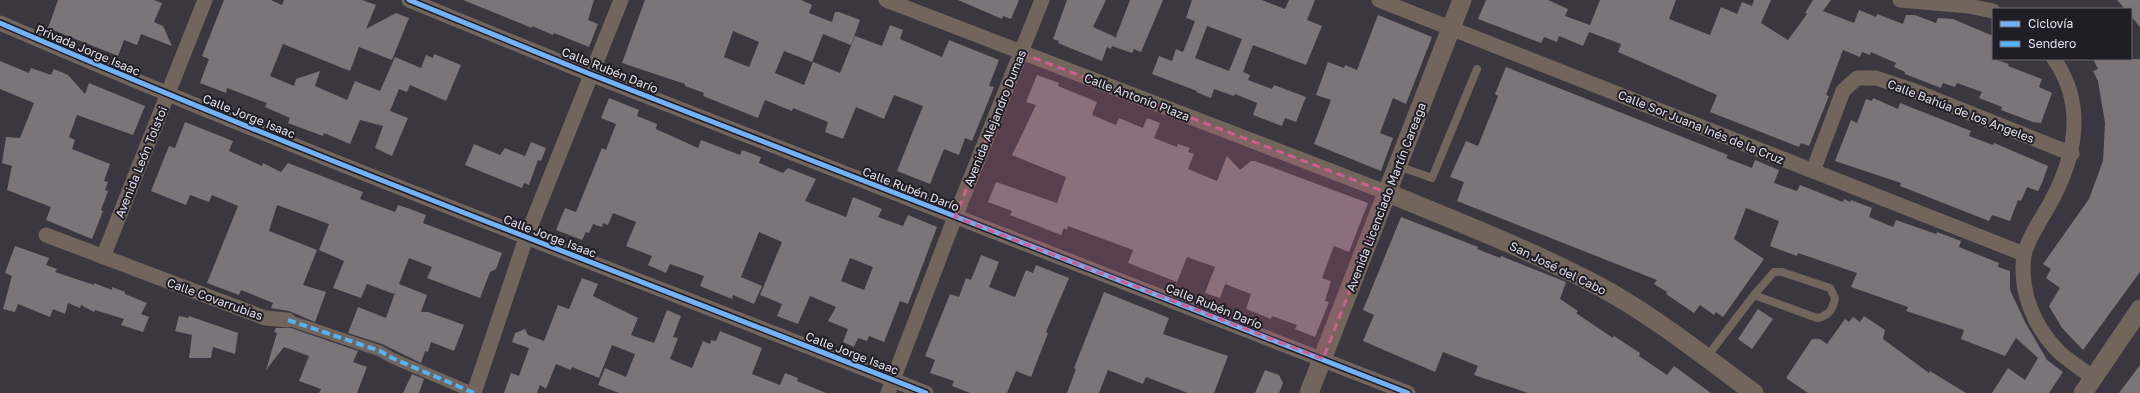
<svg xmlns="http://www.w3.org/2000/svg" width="2140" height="393" viewBox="0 0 2140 393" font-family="'Golos Text',sans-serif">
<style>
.building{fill:#7b7478;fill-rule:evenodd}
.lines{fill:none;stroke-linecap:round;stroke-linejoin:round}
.service{stroke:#71655c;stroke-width:8}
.pedestrian{stroke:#71655c;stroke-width:11}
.minor{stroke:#71655c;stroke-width:15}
.tertiary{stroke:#71655c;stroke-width:19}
.quiet{stroke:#52b3f8;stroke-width:4;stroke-dasharray:8 4;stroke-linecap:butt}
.cycleway-casing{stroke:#1f1d25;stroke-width:8}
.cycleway{stroke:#73b2f8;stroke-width:5}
.marked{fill:#ce5e8d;fill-opacity:0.2;stroke:#ce5e8d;stroke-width:3;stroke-dasharray:8 5;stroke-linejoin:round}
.labels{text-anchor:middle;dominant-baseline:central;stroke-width:4;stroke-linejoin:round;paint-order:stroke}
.street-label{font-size:12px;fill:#e4e0eb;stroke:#1f1d25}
</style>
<rect width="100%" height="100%" fill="#3b3741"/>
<path class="building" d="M58,0H154L162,3L154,22L163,26L172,46L141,34L137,45L124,40L118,56L48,28Z
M224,0H271L282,5L284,0H362L376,5L366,29L396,13L409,18L392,60L359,47L350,71L283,44L270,76L294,86L296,79L320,71L315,86L347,100L355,81L380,91L395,57L421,68L426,55L433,58L434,54L461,65L446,101L410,85L407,92L399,89L390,111L408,118L392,156L375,148L383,126L360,120L350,144L324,133L323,136L288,123L290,118L265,107L267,103L227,88L226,93L200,83L209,59L202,56Z
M463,0H594L588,20L598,24L589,47L554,33L553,35L532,26V28Z
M645,0H801L812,5L809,13L832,22L835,12H839L860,20L851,45L823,34L812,62L784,51L775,73L804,85L813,62L840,73L855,36L882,46L890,25L903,30L900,39L942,57L949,40L999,60L989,86L994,87L972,141L965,138L959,155L944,149L930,184L897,171L923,106L894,95L884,119L856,107L843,139L825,132L828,122L793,108L792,111L765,100L758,118L703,96L704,93L685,86V84L622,63ZM733,31L759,42L749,67L724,57Z
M958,0H1019L1011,19L1003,16L1002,19Z
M1067,0H1106L1093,27L1115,37V39L1130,0H1163L1141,52L1134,49L1132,53L1112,46L1111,49L1107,47L1102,61L1058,43L1059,41L1053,39Z
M1192,0H1262L1285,9L1289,0H1315L1307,20L1322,26L1306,65L1253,45L1243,72L1250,75L1248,80L1272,89L1274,85L1306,97L1296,122L1285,118L1282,126L1253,115L1257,103L1235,94L1234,96L1214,89L1211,98L1196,92L1197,91L1152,74L1159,56L1172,61L1176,49L1183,52L1195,21L1186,18ZM1207,26L1242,39L1229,71L1195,58Z
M1486,0H1548L1568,9L1565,16L1590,25L1600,0H1676L1669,19L1710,35L1721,7L1737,14L1742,2L1752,6L1754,0H1771L1761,23L1788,40L1807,14L1805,13L1813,0H1831L1823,11L1854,23L1859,10L1876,17L1877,14L1903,24L1906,15H1915L1936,23L1938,18L1953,19L1993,36V59L2009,64L2008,66L2042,79L2039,87L2052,93L2041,123L2033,122L2001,110L2002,107L1979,98L1982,92L1957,83L1955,87L1943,83L1941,88L1905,74V72L1894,67L1896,63L1871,52L1870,55L1862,52L1860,57L1843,50L1826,95L1829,96L1809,146L1801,143L1799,147L1710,112L1717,95L1618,52L1621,44L1589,32L1583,46L1559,36L1557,42L1544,37L1541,43L1478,19Z
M2117,0H2140V27L2131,16V9H2125Z
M1378,15L1432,37L1406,104L1393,98L1380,133L1393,138L1381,171L1314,144L1331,100L1316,95L1328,62L1344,68L1345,65L1357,70Z
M2093,59H2140V272L2083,350L2062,328L2049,306L2060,288L2046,278L2051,269L2043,264L2089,199L2103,161L2105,123L2098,81L2093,71L2098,69Z
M0,61L29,73L31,68L51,75L54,69L68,75L85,94L89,83L145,106L133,135L77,115L69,137L75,140L72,149L110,164L104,181L108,182L105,190L108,191L101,210L103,211L92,239L46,220L51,207L7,190L12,166L2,163L6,137L20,138L34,103L0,89Z
M1506,67L1728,155L1726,158L1752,168L1755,160L1779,170L1774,183L1797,191L1800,185L1843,202L1844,199L1850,202L1851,200L1872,208L1869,217L1893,227L1896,220L1936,234L1937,232L1961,241L1959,247L1999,263L1998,267L2010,271V290L2025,322L2047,360L2063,372L2049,393H1992L2008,368L2025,380L2038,358L2016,338L2005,356L1961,339L1964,330L1906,311L1908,307L1851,287L1857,273L1798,253L1797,256L1770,246L1779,221L1746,208L1734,239L1764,259L1723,317L1716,312L1714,315L1700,305L1694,313L1666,294L1667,292L1654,284L1657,280L1457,201L1464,182L1450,177L1466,141L1478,146L1498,96L1495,94Z
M1037,75L1059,83L1058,86L1097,102L1092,115L1116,125L1119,118L1143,128L1147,118L1160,123L1154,138L1177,147L1178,144L1190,148L1188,152L1194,154L1188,169L1217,181L1227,156L1240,170L1251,161H1255L1368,203L1349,252L1334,246L1322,278L1331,281L1325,301L1329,302L1315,337L1295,329L1297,325L1272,316L1271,319L1246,309L1251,294L1225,284L1220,298L1205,293L1215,267L1187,257L1177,282L1128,263L1133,250L1068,226L1067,230L1064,228L1061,235L1010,215L1012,211L988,202L996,182L1057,203L1066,177L1012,155L1036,105L1026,102Z
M609,98L639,110L637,116L657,124L656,129L698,148L701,140L740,155L742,150L761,157L759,163L783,173L788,168L816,179L805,201L846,217L853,197L882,209L878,217L903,226L908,215L937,227L908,304L900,301L884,342L869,336L867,341L858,338L854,347L843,342L848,329L828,321L836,307L810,296L798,324L777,316L782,304L760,295L782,242L759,232L741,277L762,286L754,304L733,295L732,299L700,286L704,276L670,264L666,273L648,265L652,256L626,246L636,222L613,213L608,225L603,223L602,227L593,224L589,233L586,232L582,240L556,230L565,208L576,212L602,148L606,150L616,124L601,118ZM850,258L873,267L864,290L841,281Z
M1873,98L1898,109L1900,103L1971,131L1969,136L1993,145L1994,143L2048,166L2042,183L2038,191L2027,187L2021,201L2018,200L2010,221L1992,215L1989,221L1900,186L1901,183L1835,161L1851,120L1857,123L1866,99L1872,101Z
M185,122L233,141L229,151L262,166L263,163L281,172L288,163L363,192L360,199L395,212L398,205L410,209L426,215L423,223L502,253L496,269L490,272L480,298L427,278L432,267L409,258L399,284L427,295L421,312H428L464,325L454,351L431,342L428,352L425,351L421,363L382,344L348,333L358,307L386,318L396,290L394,294L367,284L361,298L333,288L344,261L319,250L329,224L277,205L269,231L317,250L303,285L326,292L315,322L289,311L271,308L273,303L241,290L239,295L207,283L238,206L212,195L209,202L190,195L186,205L151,191L169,146L175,148Z
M531,142L546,148L541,161L538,160L529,185L524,183L522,188L465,165L474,144L500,155L505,148L525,156Z
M1401,217L1478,247L1477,249L1500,258L1501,256L1566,282L1560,299L1578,311L1576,313L1613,338L1614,336L1640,353L1639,356L1667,375L1674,366L1711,393H1528L1474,375L1478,366L1443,352L1435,372L1363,341L1374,315L1363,310Z
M15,246L49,258L46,265L57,269L55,272L94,285V283L112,290V287L125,292V294L147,303L141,314L149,317L143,332L121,325L124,319L95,310L94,312L81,305L80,308L68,303L65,314L53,309L50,317L18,304L15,312L3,309L12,276L5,273Z
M981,255L999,262L989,287L1015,297L1026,270L1033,273L1036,265L1069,278L1046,332L1048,333L1031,377L1016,371L1007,393H970L952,386L954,381L930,373L935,360L925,356L950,294L959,297L966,278L971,280Z
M582,278L598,284L593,296L638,318L631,335L654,343L667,310L681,316L673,337L678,338L670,359L692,368L703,341L710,344L711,340L716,341L720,331L762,348L752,374L780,385L785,373L798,378L797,381L826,393H619L598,385L605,368L626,377L635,354L612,345L599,378L572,367L571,370L556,364L546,389L540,385L537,393H504L511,373L519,376L529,348L512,342L515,333L525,329L528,335L544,341L558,305L569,309Z
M1104,292L1169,318L1163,334L1228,356L1214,393H1188L1146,377L1143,384L1108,370L1099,393H1067L1076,369L1074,368Z
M1758,309L1773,319L1752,349L1738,339Z
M179,316L188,318L189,316L238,333L235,354L213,347L211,358H189L192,335L175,331Z
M1864,316L1885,330L1883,339L1929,373L1930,371L1966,393H1808L1786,378L1812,339H1820L1827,344L1845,319L1849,322L1853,317L1860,322Z
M276,328H291L358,351L353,362L367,367L357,393H319L321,389L299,381L309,356L284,347L266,370L277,333L274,332Z
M2140,365V393H2119Z
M1265,370L1279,375L1283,383L1279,393H1255Z
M412,374L424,379L419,393H403Z"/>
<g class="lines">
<path class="service" d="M1398,166L1432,178L1477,69
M1706,358L1754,295L1774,272H1782L1830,288L1835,298C1833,309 1829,316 1817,318L1754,295"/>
<path class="pedestrian" d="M288,320L380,351L392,358L474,393"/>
<path class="minor" d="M409,0L590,74L1408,393
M886,0L1388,193
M1379,0L2024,254
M1900,0L1968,6L1993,11
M0,23C305,155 617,271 926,393
M2054,59C2087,106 2075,160 2048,207C2041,219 2026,242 2024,256C2019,291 2034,327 2059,352C2069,361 2082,369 2093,378
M1813,171L1843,91L1857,78H1876L1912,90L2072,154
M46,235L265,318L288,320
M103,257L205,0
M474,393L526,238L621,0
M888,393L955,217L1042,0"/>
<path class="tertiary" d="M1388,193C1456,221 1525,248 1591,282C1646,310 1704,356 1754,393
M1309,393L1462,0
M2083,393L2140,309"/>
<path class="quiet" d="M288,320L380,351L392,358L474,393"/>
<defs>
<path id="cycleway" d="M409,0L590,74L1408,393
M0,23C305,155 617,271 926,393"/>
</defs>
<use href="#cycleway" class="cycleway-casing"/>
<use href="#cycleway" class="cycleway"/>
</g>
<path class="marked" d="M1021,53L1388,193L1323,359L955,217Z"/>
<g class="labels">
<g class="street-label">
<text transform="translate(88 50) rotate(23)">Privada Jorge Isaac</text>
<text transform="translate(610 70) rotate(22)">Calle Rubén Darío</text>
<text transform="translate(1137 97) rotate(21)">Calle Antonio Plaza</text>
<text transform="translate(1961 111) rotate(21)">Calle Bahúa de los Angeles</text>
<text transform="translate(249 116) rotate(22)">Calle Jorge Isaac</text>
<text transform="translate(995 118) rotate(-68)">Avenida Alejandro Dumas</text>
<text transform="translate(1701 127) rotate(22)">Calle Sor Juana Inés de la Cruz</text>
<text transform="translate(141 162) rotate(-68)">Avenida León Tolstoi</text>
<text transform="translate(911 189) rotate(21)">Calle Rubén Darío</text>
<text transform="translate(1386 197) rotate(-69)">Avenida Licenciado Martín Careaga</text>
<text transform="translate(550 236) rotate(21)">Calle Jorge Isaac</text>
<text transform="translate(1558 268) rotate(26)">San José del Cabo</text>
<text transform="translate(215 299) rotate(20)">Calle Covarrubias</text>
<text transform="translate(1214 306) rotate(22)">Calle Rubén Darío</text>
<text transform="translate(852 353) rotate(21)">Calle Jorge Isaac</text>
</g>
</g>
<rect x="1992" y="8" width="140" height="52" fill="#1f1d25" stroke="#6e6b74"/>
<rect x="2000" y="21" width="20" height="6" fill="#73b2f8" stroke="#6e6b74"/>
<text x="2028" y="28" font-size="12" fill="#e4e0eb">Ciclovía</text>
<rect x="2000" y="41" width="20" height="6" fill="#52b3f8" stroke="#6e6b74"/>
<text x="2028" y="48" font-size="12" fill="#e4e0eb">Sendero</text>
</svg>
